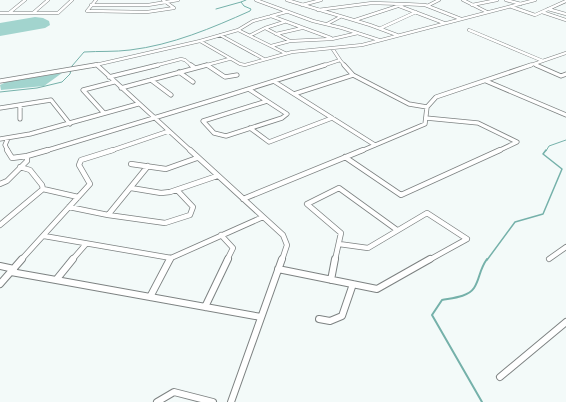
<svg xmlns="http://www.w3.org/2000/svg" width="566" height="402" viewBox="0 0 566 402" font-family="'Golos Text',sans-serif">
<style>
.green{fill:#a2d4ce}
.lines{fill:none;stroke-linecap:round;stroke-linejoin:round}
.stream-far2{stroke:#75b1aa;stroke-width:1}
.stream-far1{stroke:#75b1aa;stroke-width:1.5}
.stream{stroke:#75b1aa;stroke-width:2}
.minor-far3-casing{stroke:#7d8282;stroke-width:3.5}
.minor-far2-casing{stroke:#7d8282;stroke-width:5}
.minor-far1-casing{stroke:#7d8282;stroke-width:6}
.minor-casing{stroke:#7d8282;stroke-width:8}
.minor-far3{stroke:#fff;stroke-width:2.5}
.minor-far2{stroke:#fff;stroke-width:3.5}
.minor-far1{stroke:#fff;stroke-width:4.5}
.minor{stroke:#fff;stroke-width:6}
</style>
<rect width="100%" height="100%" fill="#f3faf9"/>
<path class="green" d="M35,17L43,18L49,21L50,25L45,28L0,36V23Z
M62,73L44,86L1,90L0,85L6,82Z"/>
<g class="lines">
<path class="stream-far2" d="M216,9L241,2
M0,92L37,88L62,82L70,74L72,66L84,52C99,51 115,52 130,50C172,45 212,28 250,11L251,9L244,6L241,2L246,0
M546,151L549,146L566,140"/>
<path class="stream-far1" d="M487,260L515,222L543,214L562,169L543,154L546,150"/>
<path class="stream" d="M482,402L432,315L442,300C452,298 468,297 474,288C480,279 479,270 487,259"/>
<defs>
<path id="minor-far3" d="M25,0L9,13H58L72,0
M96,0L87,11L147,12L174,8L163,0
M256,0L313,21L342,28L379,40
M287,0L370,25L397,35
M463,0L487,12
M506,0L521,4
M404,4L425,5L461,19
M91,5H148L178,0
M302,5L321,0
M472,5L497,0
M399,6L444,23
M427,6L439,0
M512,7L535,15L566,1
M548,9L566,14
M318,10L372,3L404,4L355,20
M286,12L253,21L238,30L200,41L240,64L245,65L292,52L362,45L535,0
M542,12L566,20
M0,13H9
M33,13L48,0
M271,16L331,38
M327,24L340,17
M265,28L290,41
M381,28L416,12
M238,30L285,53
M469,30L543,61
M276,34L302,28
M220,35L264,59
M251,35L265,28L284,22
M271,46L290,41L332,39L358,33
M340,60L345,66
M96,64L98,66
M534,64L538,66
M207,65L208,66
M91,66L200,41
M154,66L181,59L185,60L192,66
M203,66L229,59
M322,66L340,60L332,48
M528,66L566,53"/>
<path id="minor-far2" d="M97,65L191,151
M191,65L195,68
M207,65L225,77L237,75
M344,65L353,75
M536,65L561,76L566,74
M179,72L193,82
M109,77L158,65
M151,80L171,95
M0,81L95,65
M486,81L566,115
M275,82L375,145
M121,88L207,65
M250,90L267,101
M294,94L353,75L409,104L427,107
M267,101L287,114L282,118L226,136L214,133L203,121Z
M20,105V119
M0,108L51,100L70,124
M104,113L83,90L114,82
M426,118L478,123L517,142L498,151
M250,128L269,142L332,118
M0,139L30,134L138,104
M8,151L5,145L8,138
M45,151L223,97L325,65
M110,151L169,131
M361,151L425,124L427,107L436,97L531,65"/>
<path id="minor-far1" d="M7,150L12,158L27,156L48,150
M190,150L283,235L287,245L282,260
M345,157L401,195L500,150
M131,164L166,169L197,158
M20,167L30,170L42,185L43,189L78,197
M0,184L7,181L27,161V156
M131,188L161,193L170,192L217,176
M243,199L363,150
M69,207L108,215L148,166
M108,215L165,223L190,215L193,207L177,190
M0,225L43,189
M221,235L233,248L227,260
M44,236L171,258L263,217
M339,244L368,248L427,213L467,239L429,260
M549,259L566,247
M21,260L90,184L79,165L81,160L113,150
M72,260L86,244
M170,260L171,258
M335,260L341,233L307,204L339,188L397,230"/>
<path id="minor" d="M73,259L56,280L261,317
M0,266L14,269
M278,269L377,289L430,259
M11,272L56,280
M331,280L335,259
M0,284L22,259
M150,297L170,259
M205,307L228,259
M319,319L330,321L342,316L353,284
M500,377L566,322
M157,402L174,392L213,402
M231,402L282,259"/>
</defs>
<use href="#minor-far3" class="minor-far3-casing"/>
<use href="#minor-far2" class="minor-far2-casing"/>
<use href="#minor-far1" class="minor-far1-casing"/>
<use href="#minor" class="minor-casing"/>
<use href="#minor-far3" class="minor-far3"/>
<use href="#minor-far2" class="minor-far2"/>
<use href="#minor-far1" class="minor-far1"/>
<use href="#minor" class="minor"/>
</g>
</svg>
